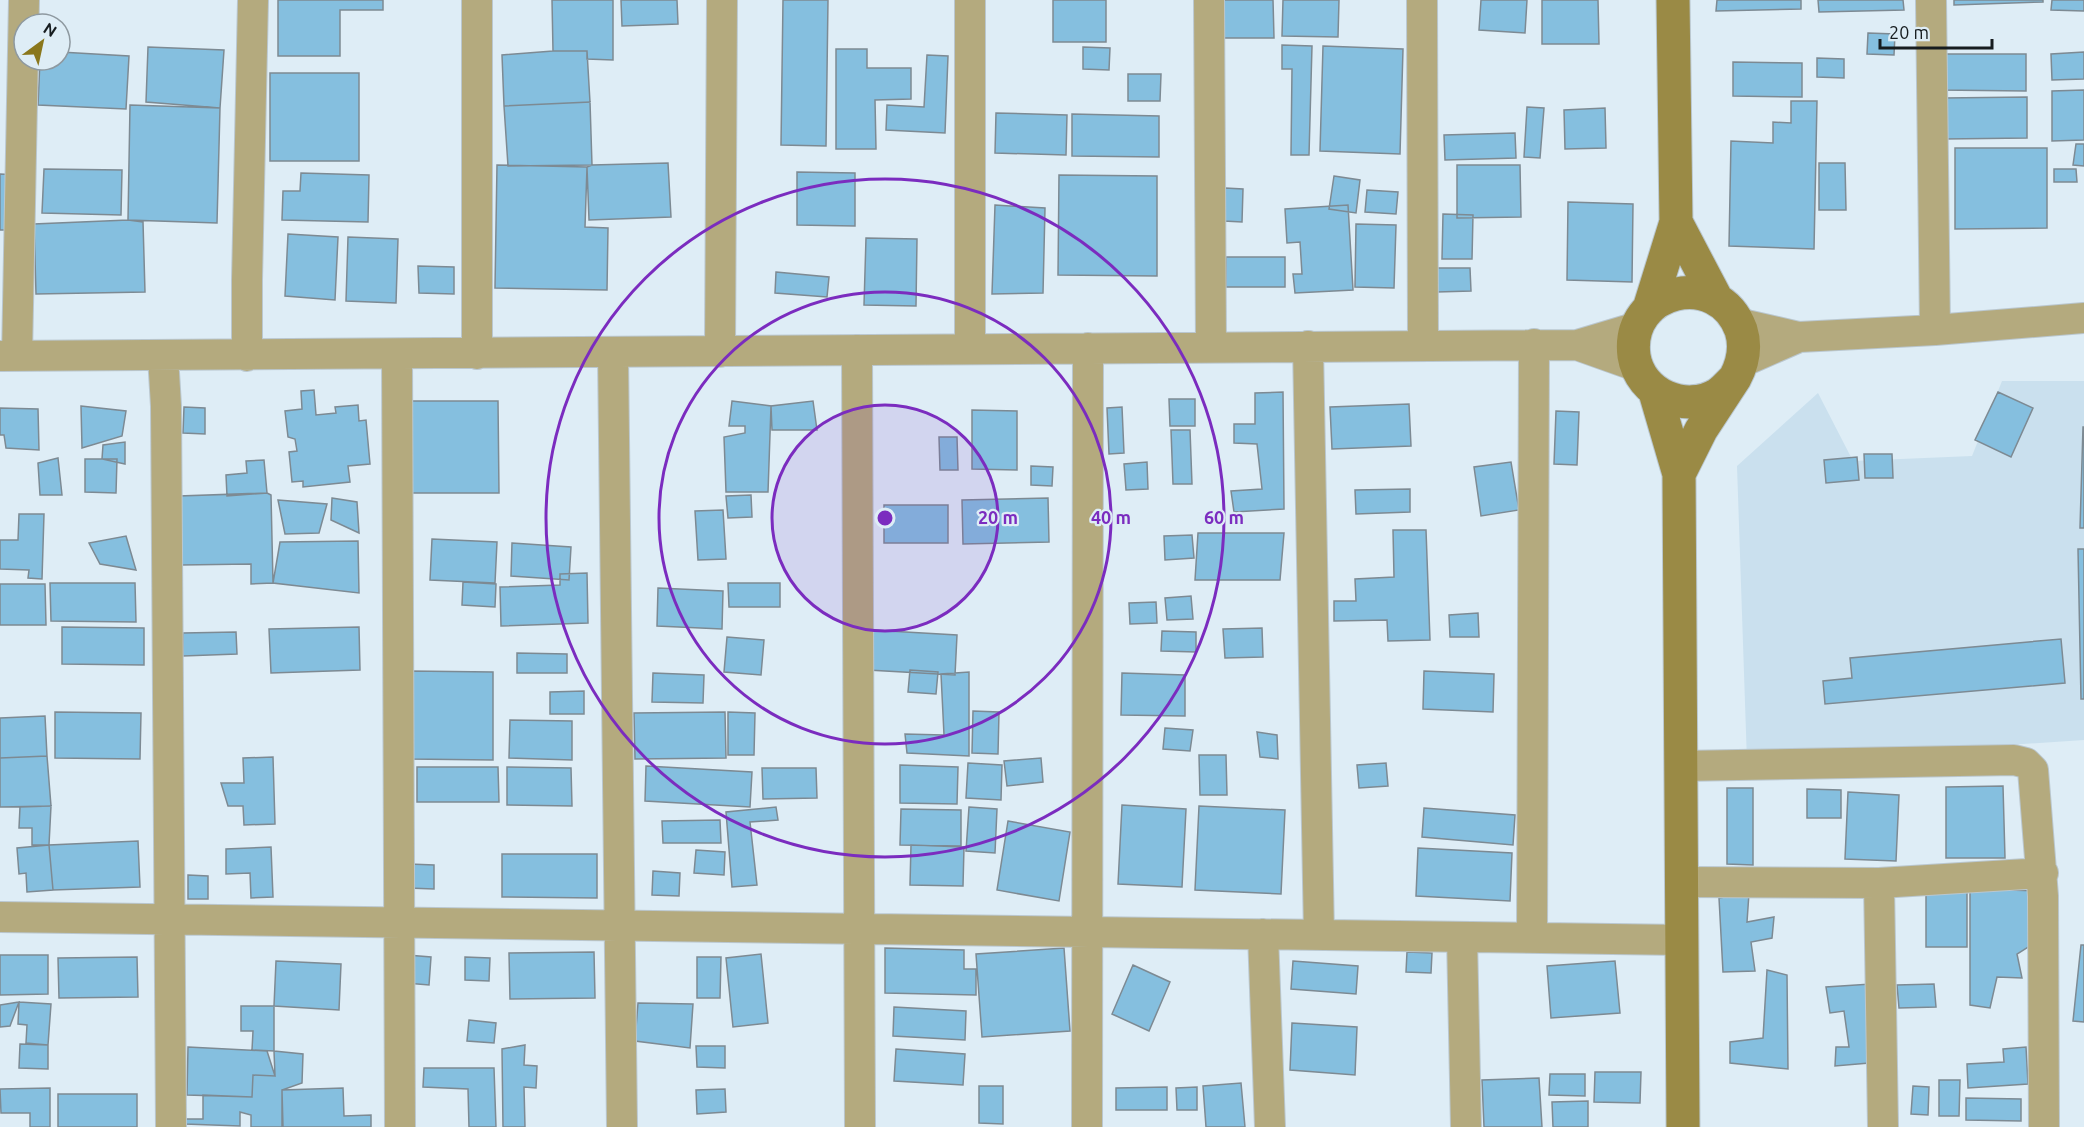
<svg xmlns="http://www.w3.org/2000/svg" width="2084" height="1127" viewBox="0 0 2084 1127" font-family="Ubuntu,sans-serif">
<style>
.built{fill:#cae0ee}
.building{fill:#85bfdf;stroke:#7d8a93;stroke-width:1.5}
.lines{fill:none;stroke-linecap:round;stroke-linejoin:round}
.street-casing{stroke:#bac7cf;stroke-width:32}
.secondary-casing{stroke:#bac7cf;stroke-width:35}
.street{stroke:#b4aa7e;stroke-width:30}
.secondary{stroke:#9a8a45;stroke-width:33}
.ring{fill:none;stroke:#7b2cbf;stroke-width:3}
.centre{fill:#7b2cbf;stroke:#deedf6;stroke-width:3}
.ring-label{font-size:18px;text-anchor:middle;font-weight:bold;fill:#7b2cbf;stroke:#deedf6;stroke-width:4.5;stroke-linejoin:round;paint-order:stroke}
</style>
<rect width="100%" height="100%" fill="#deedf6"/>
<path class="built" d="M2002,381H2084V740L1747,762L1737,466L1818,393L1853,461L1972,456Z"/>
<path class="building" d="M278,0H383V10H340V56H278Z
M552,0H613V60L587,59V51H553Z
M621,0H677L678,24L622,26Z
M783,0H828L826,146L781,145Z
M1053,0H1106V42H1053Z
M1223,0H1273L1274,38H1224Z
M1283,0H1339L1338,37L1282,36Z
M1481,0H1527L1525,33L1479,30Z
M1542,0H1598L1599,44H1542Z
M1717,0H1801V9L1716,11Z
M1818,0H1903L1904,10L1819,12Z
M1954,0H2043V2L1954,5Z
M2052,0H2084V11L2051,10Z
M1868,33L1895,34L1894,55L1867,54Z
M1282,45L1312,46L1309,155H1291L1292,69H1282Z
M1323,46L1403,49L1400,154L1320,151Z
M148,47L224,50L220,108L146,102Z
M1083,47L1110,48L1109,70L1083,69Z
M836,49H867V68H911V99L875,100L876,149H836Z
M553,51H587L590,102L504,106L502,55Z
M60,52L129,56L126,109L38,105L40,60H60Z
M2084,52V79L2052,80L2051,54Z
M1940,54H2026V91L1939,90Z
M927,55L948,56L945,133L886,130L887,105L924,107Z
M1817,58L1844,59V78L1817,77Z
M1733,62L1802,63V97L1733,96Z
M270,73H359V161H270Z
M1128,74H1161L1160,101H1128Z
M2084,90V140L2052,141V91Z
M2027,97V138L1944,139V98Z
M1791,101H1817L1814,249L1729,246L1731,141L1773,143V122L1791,123Z
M590,102L592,165L508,166L504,106Z
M130,105L220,108L217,223L128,220Z
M1527,107L1544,108L1540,158L1524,157Z
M1605,108L1606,148L1565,149L1564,110Z
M996,113L1067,115L1066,155L995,153Z
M1072,114L1159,116V157L1072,156Z
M1515,133L1516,158L1445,160L1444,135Z
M2076,144H2084V166L2073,165Z
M1955,148H2047V228L1955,229Z
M668,163L671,217L589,220L587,167L592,165Z
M1819,163H1845L1846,210H1819Z
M497,165L587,167L585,227L608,228L607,290L495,288Z
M1457,165H1520L1521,217L1457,218Z
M44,169L122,170L121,215L42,213Z
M2054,169H2076L2077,182H2054Z
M797,172L855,173V226L797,225Z
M301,173L369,175L368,222L282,220L283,191H300Z
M0,174L17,175L14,230H0Z
M1059,175L1157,176V276L1058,275Z
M1334,176L1360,180L1356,213L1329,209Z
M1225,188L1243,189L1242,222L1224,221Z
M1367,190L1398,192L1396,214L1365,212Z
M1568,202L1633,204L1632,282L1567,280Z
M995,205L1045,208L1043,293L992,294Z
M1348,205L1353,290L1295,293L1293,274H1302L1300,242L1287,243L1285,209Z
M1443,214L1473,215L1472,259H1442Z
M128,220L143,222L145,292L36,294L34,224Z
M1356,224L1396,225L1394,288L1355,287Z
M288,234L338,237L335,300L285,296Z
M348,237L398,239L396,303L346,301Z
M866,238L917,239L916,306L864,305Z
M1226,257H1285V287H1226Z
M418,266L454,267V294L419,293Z
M1436,268H1470L1471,291L1437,292Z
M776,272L829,277L827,297L775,293Z
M314,390L316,415L336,413L335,407L358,405L359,421L366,420L370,464L348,466L350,482L303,487V481L292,482L289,452L297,451L295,439L288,437L285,411L302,409L301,391Z
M1283,392L1284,509L1234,512L1231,491L1262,489L1257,444L1234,443V424H1255V393Z
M1998,392L2033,408L2011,457L1975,440Z
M1169,399H1195V426H1170Z
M407,401H498L499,493H408Z
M732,401L771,406L768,492H726L724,437L745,433V426H729Z
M813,401L817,430H772L771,406Z
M1409,404L1411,446L1332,449L1330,407Z
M81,406L126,411L122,436L82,448Z
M184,407L205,408V434L183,433Z
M1122,407L1124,453L1109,454L1107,408Z
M0,408L38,409L39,450L6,448L4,435H0Z
M972,410L1017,411V470L972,469Z
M1556,411L1579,412L1577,465L1554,464Z
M2083,427H2084V528H2080Z
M1171,430H1190L1192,484H1173Z
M939,437H957L958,470H940Z
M125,442V464L102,459L103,445Z
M1864,454H1892L1893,478H1865Z
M1857,457L1859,480L1826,483L1824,460Z
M58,458L62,495H40L38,463Z
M85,459H117L116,493L85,492Z
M264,460L267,493L227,496L226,475L247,473L246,461Z
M1147,462L1148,489L1126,490L1124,464Z
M1511,462L1519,510L1481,516L1474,467Z
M1031,466L1053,467L1052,486L1031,485Z
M1410,489V512L1356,514L1355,490Z
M267,493L271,495L273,583L251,584V564L181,565L179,496Z
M751,495L752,517L728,518L726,496Z
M332,498L357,502L359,533L331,520Z
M1048,498L1049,542L963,544L962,500Z
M278,500L327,504L319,533L285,534Z
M884,505H948V543H884Z
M723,510L726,559L698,560L695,511Z
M19,514H44L42,579L28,578L29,570L0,569V540H18Z
M1393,530H1426L1430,640L1388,641L1387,620L1334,621V601H1356L1355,579L1394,577Z
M1198,533H1284L1280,580H1195Z
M1192,535L1194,558L1165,560L1164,536Z
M126,536L136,570L100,564L89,543Z
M432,539L497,542L495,583L430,580Z
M358,541L359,593L273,583L280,542Z
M512,543L571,547L569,580L511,576Z
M2078,549H2084V699H2081Z
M587,573L588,623L501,626L500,587L560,585V574Z
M463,582L496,584L495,607L462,605Z
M50,583H135L136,622L51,621Z
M728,583H780V607H729Z
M0,584H45L46,625H0Z
M658,588L723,591L722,629L657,626Z
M1191,596L1193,619L1167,620L1165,598Z
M1156,602L1157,623L1130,624L1129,603Z
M1478,613L1479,637H1450L1449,615Z
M62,627L144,628V665L62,664Z
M359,627L360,670L271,673L269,629Z
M1262,628L1263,657L1225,658L1223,629Z
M871,630L957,635L955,675L868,670Z
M1162,631L1196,632V652L1161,651Z
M236,632L237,654L183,656V633Z
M727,637L764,640L761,675L724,672Z
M2061,639L2065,683L1825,704L1823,681L1852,678L1850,658Z
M517,653L567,654V673H517Z
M910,670L938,672L936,694L908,692Z
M409,671L493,672V760L409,759Z
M1424,671L1494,674L1493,712L1423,709Z
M969,672V756L907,753L905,734L944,735L941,674Z
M653,673L704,675L703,703L652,702Z
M1122,673L1185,675V716L1121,715Z
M584,691V714H550V692Z
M973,711L999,712L998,754L972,753Z
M55,712L141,713L140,759L55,758Z
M725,712L726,758L635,759L634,713Z
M728,712L755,713L754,755H728Z
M45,716L47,756L0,758V718Z
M510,720L572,721V760L509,758Z
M1165,728L1193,730L1190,751L1163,749Z
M1257,732L1277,735L1278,759L1260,757Z
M1199,755H1226L1227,795H1200Z
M47,756L51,806L0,807V758Z
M273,757L275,824L244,825L243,806H228L221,783H244L243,758Z
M1041,758L1043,782L1007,786L1004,761Z
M968,763L1002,765L1001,800L966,798Z
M1386,763L1388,786L1359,788L1357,765Z
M900,765L958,767L957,804L900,803Z
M646,766L752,772L750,807L645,801Z
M417,767H498L499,802H417Z
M507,767L571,768L572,806L507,805Z
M762,768H816L817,798L763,799Z
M2003,786L2005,858H1946V787Z
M1727,788H1753V865L1727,864Z
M1807,789L1841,790V818H1807Z
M1848,792L1899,795L1896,861L1845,859Z
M1122,805L1186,809L1182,887L1118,884Z
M51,806L49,845H32V828H19L20,807Z
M1199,806L1285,810L1281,894L1195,890Z
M776,807L778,820L750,822L757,885L732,887L726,812Z
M969,807L997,809L995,853L966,851Z
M1424,808L1515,815L1513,845L1422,837Z
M901,809L961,810V846L900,845Z
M720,820L721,843H663L662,821Z
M1008,821L1070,832L1059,901L997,890Z
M138,841L140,887L53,890L49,845Z
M49,845L53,890L27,892L26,873L19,874L17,848Z
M911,845L964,847L963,886L910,885Z
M271,847L273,897L251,898L250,873L226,874V849Z
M1418,848L1512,853L1510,901L1416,896Z
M696,850L725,852L724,875L694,873Z
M502,854H597V898L502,897Z
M409,864L434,865V889L408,888Z
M653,871L680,873L679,896L652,895Z
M188,875L208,876V899H188Z
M1970,889L2039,891L2036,942L2017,954L2022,978L1997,977L1990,1008L1970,1005Z
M1926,892H1967V947H1926Z
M1749,893L1747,922L1774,917L1772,938L1751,942L1755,971L1723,972L1719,898Z
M2081,945H2084V1022L2073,1021Z
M885,948L964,950V969H976V995L885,993Z
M1064,948L1070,1031L982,1037L976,954Z
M594,952L595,998L510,999L509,953Z
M1407,952L1432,953L1431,973L1406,972Z
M761,954L768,1023L733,1027L726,958Z
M0,955H48V994L0,995Z
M407,955L431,957L429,985L406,983Z
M137,957L138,997L59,998L58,958Z
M465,957L490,958L489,981L465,980Z
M697,957H721L720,998H697Z
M276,961L341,964L339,1010L274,1006Z
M1293,961L1358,966L1356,994L1291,989Z
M1615,961L1620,1013L1551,1018L1547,966Z
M1133,965L1170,982L1149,1031L1112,1014Z
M1767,970L1787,975L1788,1069L1730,1063V1042L1763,1038Z
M1871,984L1869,1063L1835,1066L1836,1047H1849L1844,1011L1830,1013L1826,987Z
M1934,984L1936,1007L1899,1008L1897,985Z
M19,1002L51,1004L48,1045L26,1043L27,1025L18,1024Z
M19,1002L10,1026L0,1027V1005Z
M638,1003L693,1004L690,1048L635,1041Z
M241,1006H274V1051L252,1050L253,1031H241Z
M894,1007L966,1011L965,1040L893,1036Z
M469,1020L496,1023L494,1043L467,1041Z
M1292,1023L1357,1027L1355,1075L1290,1070Z
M20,1044L48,1045V1069L19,1068Z
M525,1045L524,1065L537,1066L536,1088L524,1087L525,1127H503L502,1049Z
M696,1046H725V1068L697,1067Z
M188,1047L267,1051L275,1076L253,1075L252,1097L187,1095Z
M2026,1047L2028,1084L1968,1088L1967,1064L2004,1062L2003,1049Z
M896,1049L965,1054L963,1085L894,1081Z
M274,1051L303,1054L302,1083L282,1090V1127H251V1115L240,1112V1126L185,1124V1119H203V1095L252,1097L253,1075L275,1076Z
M424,1068H494L496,1127H469L468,1089L423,1087Z
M1595,1072H1641L1640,1103L1594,1102Z
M1550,1074H1585V1096L1549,1095Z
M1539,1078L1542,1127H1484L1482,1080Z
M1939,1080H1960L1959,1116H1939Z
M1241,1083L1245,1127H1206L1203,1086Z
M979,1086H1003V1124L979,1123Z
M1913,1086L1929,1087L1928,1115L1911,1114Z
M1167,1087V1110H1116V1088Z
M1197,1087V1110H1177L1176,1088Z
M50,1088V1127H30V1113H1L0,1089Z
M343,1088L344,1116L371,1115V1127H283L282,1090Z
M725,1089L726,1112L697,1114L696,1090Z
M58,1094H137V1127H58Z
M1966,1098L2021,1099V1121L1966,1120Z
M1588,1101V1127H1553L1552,1102Z"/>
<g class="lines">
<defs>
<path id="street" d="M1209,0L1211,347
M1422,0L1423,345
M1931,0L1935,330
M1738,323L1799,337L1935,330L2084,318
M1577,345L1636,366
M1308,346L1319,935
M970,349V0
M857,350L860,1127
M613,352L622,1127
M720,352L722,0
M397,354L400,1127
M477,354V0
M0,356L1577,345L1637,327
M17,356L24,0
M163,356L166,406L171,1127
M247,356V280L253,0
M1742,362L1799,337
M1681,766L2014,760L2026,763L2033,770L2043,896L2044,1127
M1681,882L1879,883L2043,873
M1879,883L1883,1127
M0,917L1682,940
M1263,934L1270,1127
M1462,937L1466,1127
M1532,937L1534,344
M1087,1127L1088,348"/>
<path id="secondary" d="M1676,222L1717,300
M1649,309L1676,222L1673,0
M1655,392L1679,474L1683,1127
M1679,474L1701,430L1735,378C1743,363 1746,346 1741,330C1718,267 1625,289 1634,356C1640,394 1685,414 1718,394C1724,390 1730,383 1735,378"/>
</defs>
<use href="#street" class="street-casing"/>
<use href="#secondary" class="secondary-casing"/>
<use href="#street" class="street"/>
<use href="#secondary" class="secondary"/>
</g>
<circle cx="885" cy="518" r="113" fill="#7b2cbf" fill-opacity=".12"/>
<g class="ring">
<circle cx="885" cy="518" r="113"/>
<circle cx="885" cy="518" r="226"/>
<circle cx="885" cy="518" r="339"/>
</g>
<circle cx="885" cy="518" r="9" class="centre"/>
<g class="ring-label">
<text x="998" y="524">20 m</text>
<text x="1111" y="524">40 m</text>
<text x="1224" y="524">60 m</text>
</g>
<g transform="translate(42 42) rotate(33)"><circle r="28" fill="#deedf6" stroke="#8e99a0" stroke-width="1.5"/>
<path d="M0-4.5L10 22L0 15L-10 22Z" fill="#8a771c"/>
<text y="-9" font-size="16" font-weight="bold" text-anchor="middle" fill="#161c1f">N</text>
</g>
<path d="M1880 39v9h112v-9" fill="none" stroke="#161c1f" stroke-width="3"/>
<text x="1889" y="39" font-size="18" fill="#161c1f" stroke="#deedf6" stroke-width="4.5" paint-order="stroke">20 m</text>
</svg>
